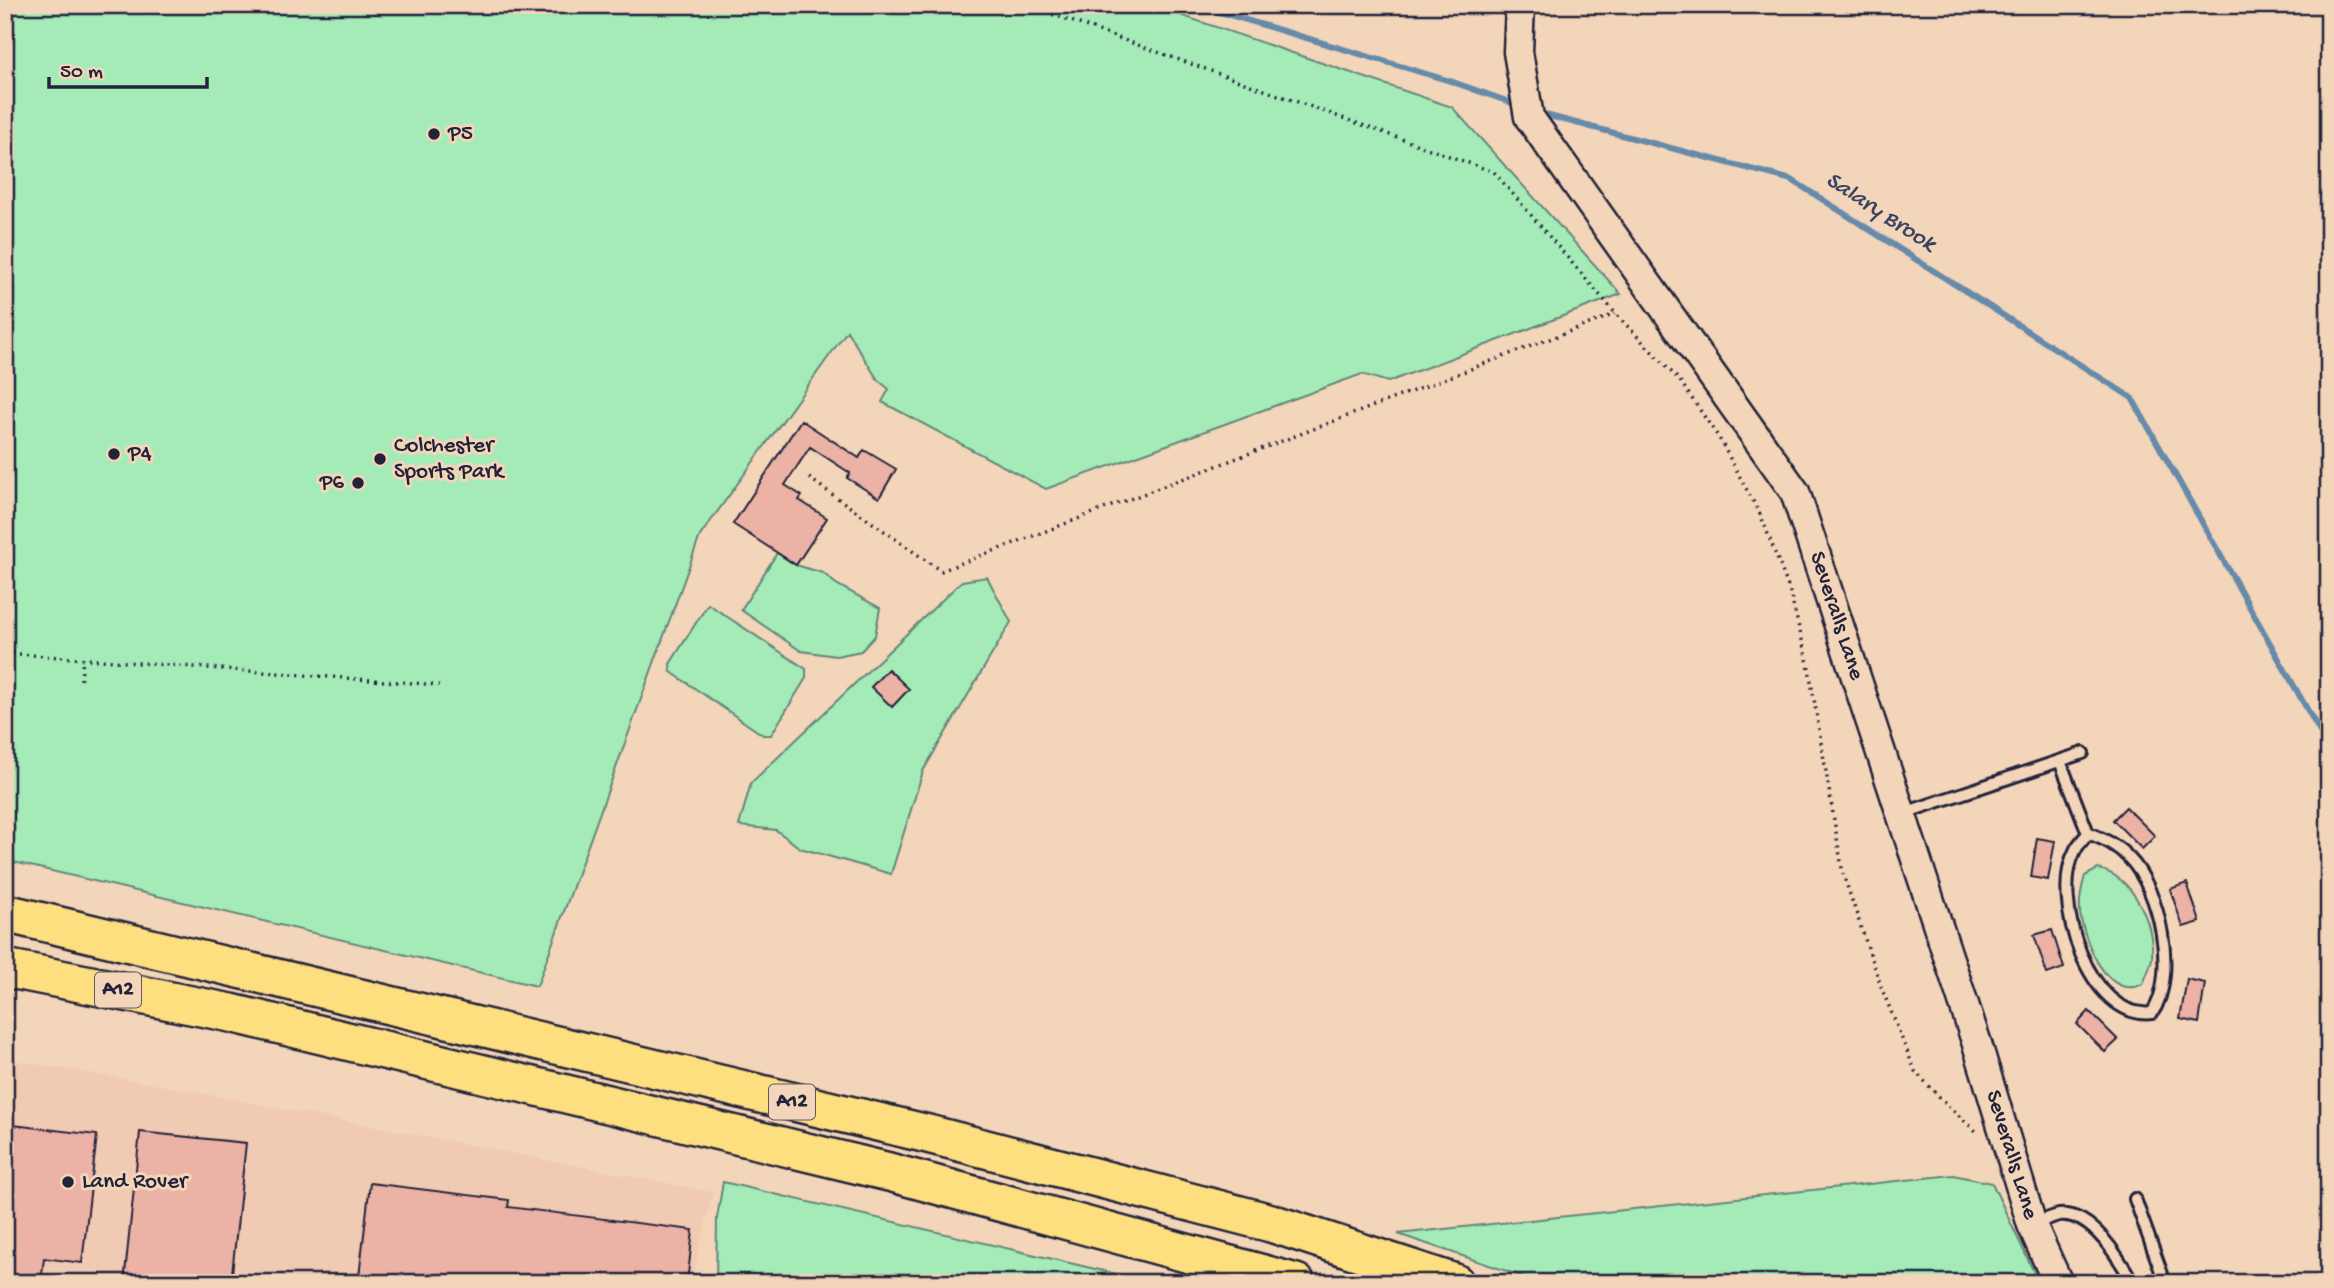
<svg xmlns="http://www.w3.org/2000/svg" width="2334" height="1288" viewBox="0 0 2334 1288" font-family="'Gochi Hand',sans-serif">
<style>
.built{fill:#f1cab3}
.green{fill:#a4ebb8;stroke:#63867a;stroke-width:2}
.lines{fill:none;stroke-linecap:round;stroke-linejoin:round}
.stream{stroke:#668aaa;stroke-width:6}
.building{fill:#ecb2a6;stroke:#22223b;stroke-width:2}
.service-casing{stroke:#22223b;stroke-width:16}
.tertiary-casing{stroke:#22223b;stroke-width:33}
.trunk-casing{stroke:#22223b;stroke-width:42}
.path{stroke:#22223b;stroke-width:3.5;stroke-dasharray:2 5;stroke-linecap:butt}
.service{stroke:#f3d5b9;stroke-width:10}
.tertiary{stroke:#f3d5b9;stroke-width:28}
.trunk{stroke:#fedf80;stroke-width:37}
.poi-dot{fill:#22223b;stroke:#f3d5b9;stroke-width:2.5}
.labels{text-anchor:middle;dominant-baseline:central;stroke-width:6;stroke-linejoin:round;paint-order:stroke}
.shield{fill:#f3d5b9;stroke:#615861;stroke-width:2}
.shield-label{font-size:21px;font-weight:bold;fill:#22223b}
.poi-label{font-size:23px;fill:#22223b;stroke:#f3d5b9;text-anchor:start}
.street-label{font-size:23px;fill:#22223b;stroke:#f3d5b9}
.water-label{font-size:24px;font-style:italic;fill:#394560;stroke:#f3d5b9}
</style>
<rect width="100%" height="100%" fill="#f3d5b9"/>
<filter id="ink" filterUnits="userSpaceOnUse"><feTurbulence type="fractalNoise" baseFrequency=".0143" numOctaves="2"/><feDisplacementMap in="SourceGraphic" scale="14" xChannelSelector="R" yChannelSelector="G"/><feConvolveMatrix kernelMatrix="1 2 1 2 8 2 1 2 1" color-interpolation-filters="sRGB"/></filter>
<g filter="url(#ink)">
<path class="built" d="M5,1059L143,1082L713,1192L691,1283H5Z"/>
<path class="green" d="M5,5H1151L1452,107L1621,294L1388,382L1362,374L1046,489L882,402L889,389L878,380L847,331L700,536L537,986L5,860Z
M777,553L796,565L823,573L836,584L880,608L875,636L861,651L836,656L801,651L741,610Z
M987,577L1011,622L923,771L891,874L800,848L776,830L739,826L751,783L962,581Z
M708,604L806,669V678L771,735H763L671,672L670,664Z
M2098,869C2133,876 2155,924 2152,958C2151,966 2146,976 2143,984C2107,1002 2084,940 2080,913C2079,900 2081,889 2085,876Z
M1953,1175L1992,1183L2039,1283H1542L1398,1234Z
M723,1182L1155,1283H716L717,1218Z"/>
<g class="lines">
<path class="stream" d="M1196,5L1450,81L1518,105
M1538,113L1792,180L2132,398L2329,748"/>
</g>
<path class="building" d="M801,420L859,458L864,450L896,469L879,498L847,478L850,473L810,447L785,485L802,496L799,500L827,518L796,565L733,524Z
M888,669L909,689L892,707L871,687Z
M2126,807L2155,836L2142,849L2113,820Z
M2037,838L2055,841L2048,880L2031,877Z
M2187,883L2200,922L2183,927L2170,889Z
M2052,930L2064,968L2047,974L2034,935Z
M2187,979L2205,983L2199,1023L2180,1019Z
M2089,1011L2118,1040L2105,1052L2077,1024Z
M5,1124L97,1135L82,1263L44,1258L41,1283H5Z
M140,1132L246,1143L231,1283H124Z
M370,1183L509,1200L508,1207L693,1230L687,1283H403L359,1277Z"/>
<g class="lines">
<defs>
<path id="service" d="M2060,761L2088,833C2084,839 2078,844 2075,851C2050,898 2089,1021 2152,1013C2178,976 2160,889 2129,858C2117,845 2104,839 2088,833
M1901,814L2083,753
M2135,1199L2162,1274L2160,1283
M2032,1224C2041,1222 2050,1217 2059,1215C2091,1211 2119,1258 2133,1283"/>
<path id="tertiary" d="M1520,5L1518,52L1529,117L1795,492L1978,1047L2032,1225L2058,1283"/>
<path id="trunk" d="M5,913L928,1134L1271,1223L1455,1283
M5,968L231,1013L889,1172L1296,1283"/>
</defs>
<use href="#service" class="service-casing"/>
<use href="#tertiary" class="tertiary-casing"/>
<use href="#trunk" class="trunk-casing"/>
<path class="path" d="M1026,5L1494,172L1616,314L1680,381L1719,438L1761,516L1789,589L1808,663L1843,874L1882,989L1915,1071L1948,1106L1978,1133
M809,478L941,571L1615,314
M5,653L439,685
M81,680L83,658"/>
<use href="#service" class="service"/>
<use href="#tertiary" class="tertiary"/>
<use href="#trunk" class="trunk"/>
</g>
</g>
<g class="poi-dot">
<circle cx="434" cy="134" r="7"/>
<circle cx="114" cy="454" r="7"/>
<circle cx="380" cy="459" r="7"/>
<circle cx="358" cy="483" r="7"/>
<circle cx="68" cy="1182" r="7"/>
</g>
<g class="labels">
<g class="shield">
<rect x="95" y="972.5" width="46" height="35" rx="5"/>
<rect x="769" y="1084.5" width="46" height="35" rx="5"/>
</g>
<g class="shield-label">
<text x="118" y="990">A12</text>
<text x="792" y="1102">A12</text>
</g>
<g class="poi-label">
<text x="448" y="134">P5</text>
<text x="394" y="446">Colchester<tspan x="394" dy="26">Sports Park</tspan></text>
<text x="128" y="454">P4</text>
<text x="344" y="483" text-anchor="end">P6</text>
<text x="82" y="1182">Land Rover</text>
</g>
<g class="street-label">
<text transform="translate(1836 616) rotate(72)">Severalls Lane</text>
<text transform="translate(2011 1155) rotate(73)">Severalls Lane</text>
</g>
<g class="water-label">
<text transform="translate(1880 213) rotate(33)">Salary Brook</text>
</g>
</g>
<rect width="2334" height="1288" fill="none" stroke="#f3d5b9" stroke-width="28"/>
<rect x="14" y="14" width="2306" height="1260" fill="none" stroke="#22223b" stroke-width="2.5" filter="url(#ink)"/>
<path d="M49 77v10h158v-10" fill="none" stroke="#22223b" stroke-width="3.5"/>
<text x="60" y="77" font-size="21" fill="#22223b" stroke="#f3d5b9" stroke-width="5" paint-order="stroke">50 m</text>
</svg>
